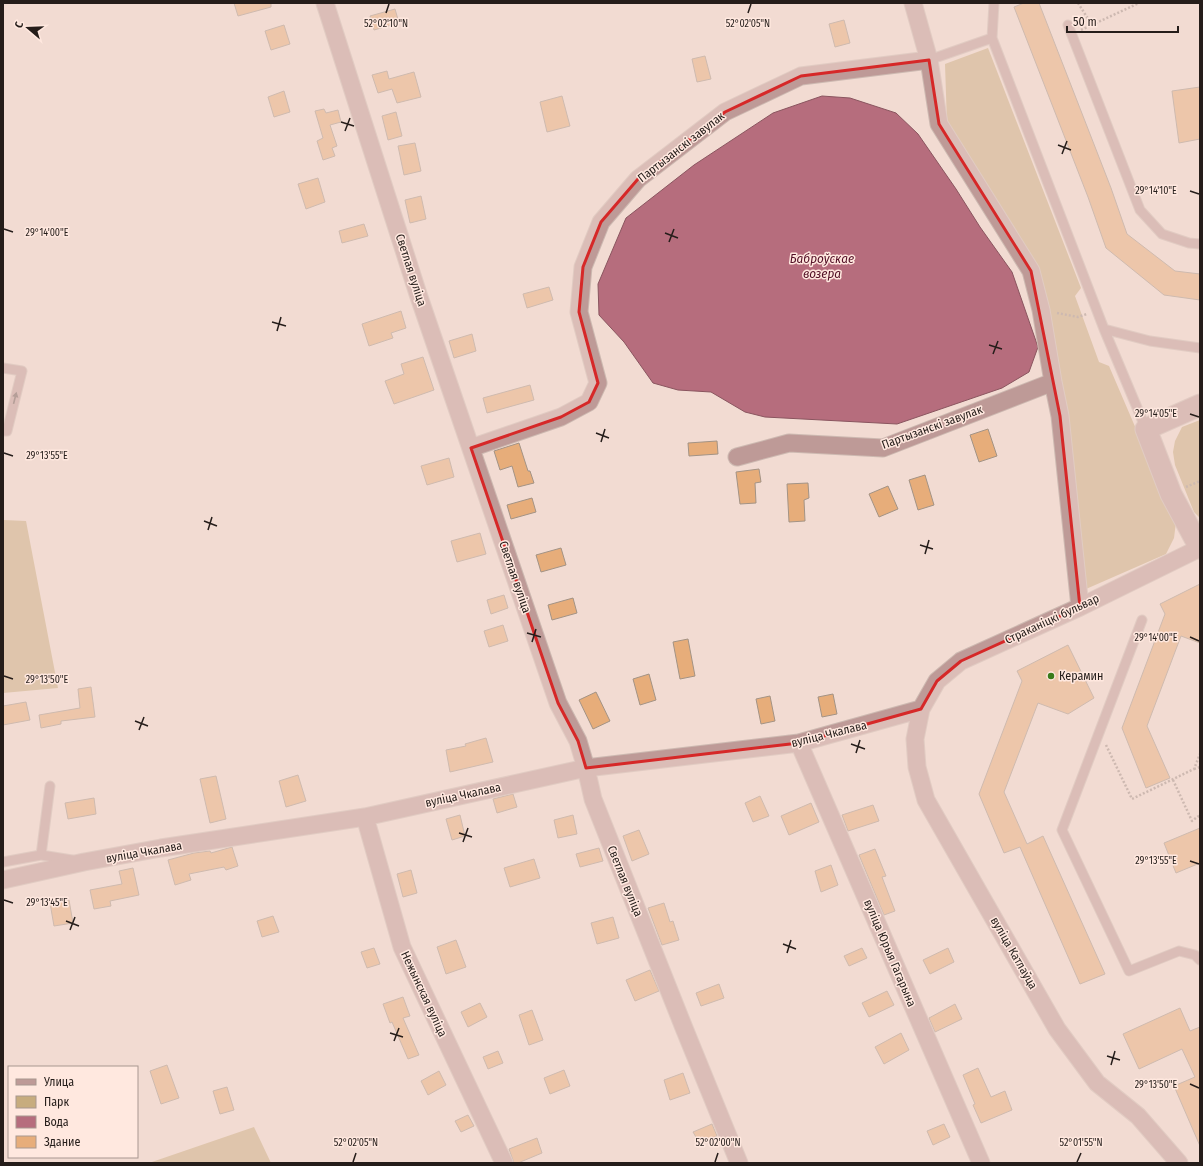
<svg xmlns="http://www.w3.org/2000/svg" width="1203" height="1166" viewBox="0 0 1203 1166" font-family="'Fira Sans Condensed',sans-serif">
<style>
.green{fill:#c7ac7e}
.water{fill:#b66d7d;stroke:#8a555f}
.building{fill:#e7ad7a;stroke:#a39385}
.lines{fill:none;stroke-linecap:round;stroke-linejoin:round}
.service-casing{stroke:#cdb9b1;stroke-width:11}
.minor-casing{stroke:#cdb9b1;stroke-width:19}
.tertiary-casing{stroke:#cdb9b1;stroke-width:23}
.path{stroke:#a19089;stroke-width:2.5;stroke-dasharray:2 2;stroke-linecap:butt}
.service{stroke:#be9a97;stroke-width:9}
.minor{stroke:#be9a97;stroke-width:17}
.tertiary{stroke:#be9a97;stroke-width:21}
.oneway{fill:#6a5552}
.marked{fill:none;stroke:#d62828;stroke-width:3;stroke-linejoin:round}
.ticks{fill:none;stroke:#251d1a;stroke-width:1.5}
.poi-dot{fill:#3a7b1b;stroke:#ffe8df;stroke-width:1.5}
.labels{text-anchor:middle;dominant-baseline:central;stroke-width:3;stroke-linejoin:round;paint-order:stroke}
.street-label{font-size:12px;fill:#251d1a;stroke:#ffe8df}
.poi-label{font-size:12px;fill:#251d1a;stroke:#ffe8df;text-anchor:start}
.water-label{font-size:13px;font-style:italic;fill:#530f26;stroke:#ffe8df}
.ticks-label{font-size:10px;text-anchor:middle;fill:#251d1a;stroke:#ffe8df;stroke-width:3;stroke-linejoin:round;paint-order:stroke}
</style>
<rect width="100%" height="100%" fill="#f2dbd2"/>
<path class="green" d="M988,48L1081,288L1075,296L1099,362L1109,366L1176,522L1174,538L1166,554L1086,589L1037,267L947,124L945,64Z
M1200,420V518L1194,512L1175,465L1173,452L1175,441L1182,427Z
M3,520L26,521L58,688L3,693Z
M254,1127L271,1163H149Z"/>
<path class="water" d="M822,96L850,98L896,113L918,134L956,189L980,227L1012,272L1038,347L1029,372L1002,388L897,424L765,417L745,412L711,392L678,390L653,383L624,342L599,315L598,284L626,218L694,165L773,113Z"/>
<path class="building" d="M234,3H271V7L238,16Z
M1024,3H1039L1111,188L1127,234L1175,271L1200,274V300L1164,295L1106,248L1088,197L1014,7Z
M395,9L399,23L374,30L370,16Z
M844,20L850,43L835,47L829,24Z
M284,25L290,44L271,50L265,31Z
M705,56L711,79L697,82L692,59Z
M387,71L389,79L414,72L421,97L397,103L392,89L378,93L372,75Z
M1200,87V139L1179,143L1172,91Z
M284,91L290,112L274,117L268,97Z
M562,96L570,126L547,132L540,102Z
M324,109L326,113L338,110L341,122L330,125L337,146L332,148L335,156L323,160L317,141L323,138L315,111Z
M396,112L402,136L388,140L382,116Z
M415,143L421,171L404,175L398,146Z
M318,178L325,202L306,209L298,184Z
M421,196L426,219L410,223L405,200Z
M364,224L368,236L342,243L339,231Z
M549,287L553,300L527,308L523,294Z
M401,311L406,328L391,333L393,338L369,346L362,324Z
M472,334L476,351L454,358L449,341Z
M423,357L434,390L394,404L385,381L404,374L401,364Z
M530,385L534,400L487,413L483,398Z
M988,429L997,456L979,462L970,435Z
M717,441L718,454L689,456L688,443Z
M519,443L528,471H530L534,483L518,487L512,466L500,470L494,451Z
M449,458L454,477L427,485L421,466Z
M759,469L761,482L755,483L756,503L740,504L736,472Z
M925,475L934,505L918,510L909,480Z
M808,483L809,498L804,500L805,521L789,522L787,484Z
M888,486L898,509L879,517L869,494Z
M532,498L536,512L511,519L507,505Z
M480,533L486,554L457,562L451,541Z
M561,548L566,565L541,572L536,555Z
M1200,584V643L1181,636L1147,726L1170,778L1146,788L1122,728L1165,614L1160,604Z
M504,595L508,608L491,614L487,600Z
M573,598L577,613L552,620L548,605Z
M503,625L508,641L489,647L484,631Z
M688,639L695,676L680,679L673,642Z
M1068,645L1094,698L1068,714L1038,703L1004,792L1027,844L1043,836L1105,974L1080,984L1020,847L1004,853L979,794L1022,681L1017,671Z
M649,674L656,700L640,705L633,679Z
M91,687L95,717L61,721V724L41,728L39,715L80,708L78,689Z
M596,692L610,721L593,729L579,700Z
M833,694L837,714L822,717L818,697Z
M770,696L775,721L761,724L756,699Z
M26,702L30,720L3,725V706Z
M486,738L493,762L450,772L446,750L466,746L465,744Z
M298,775L306,801L286,807L279,781Z
M216,776L226,819L210,823L200,779Z
M513,794L517,807L497,813L493,799Z
M760,796L769,816L753,822L745,803Z
M94,798L96,814L68,819L65,803Z
M811,803L819,822L789,835L781,816Z
M873,805L879,821L848,831L842,815Z
M460,815L465,836L452,840L446,819Z
M573,815L577,834L558,838L554,820Z
M1200,828V863L1176,873L1164,843Z
M639,830L649,854L632,861L623,836Z
M232,847L238,866L226,870L224,867L189,874L191,880L175,885L168,860L194,853L210,851L211,853Z
M599,848L603,861L580,867L576,854Z
M875,849L886,876L882,877L895,911L884,915L859,855Z
M534,859L540,878L510,887L504,868Z
M831,865L838,885L821,892L815,871Z
M133,868L139,895L110,901L111,906L94,909L90,890L122,884L119,871Z
M411,870L417,893L403,897L397,874Z
M69,900L73,923L54,926L50,903Z
M664,903L670,922L673,921L679,940L662,945L648,908Z
M273,916L279,932L262,937L257,921Z
M613,917L619,938L597,944L591,923Z
M456,940L466,967L446,974L437,947Z
M374,948L380,964L367,968L361,952Z
M862,948L867,958L849,966L844,956Z
M948,948L954,962L930,974L923,960Z
M650,970L659,991L635,1001L626,980Z
M719,984L724,998L701,1006L696,993Z
M887,991L894,1005L869,1017L862,1003Z
M403,997L410,1016L403,1018L419,1055L408,1059L392,1022L390,1023L383,1004Z
M480,1003L487,1017L468,1027L461,1012Z
M955,1004L962,1019L935,1032L929,1018Z
M1180,1008L1190,1031L1200,1027V1146L1174,1086L1195,1077L1182,1049L1139,1069L1123,1034Z
M532,1010L543,1040L529,1045L519,1015Z
M901,1033L909,1050L884,1064L875,1047Z
M498,1051L503,1063L488,1069L483,1057Z
M167,1065L179,1098L161,1104L150,1071Z
M978,1068L991,1097L1005,1091L1012,1110L981,1123L973,1105L975,1104L963,1075Z
M564,1070L570,1086L550,1094L544,1078Z
M439,1071L446,1085L428,1095L421,1081Z
M683,1073L690,1093L670,1100L664,1080Z
M227,1087L234,1110L220,1114L213,1091Z
M468,1115L474,1126L461,1132L455,1121Z
M712,1124L717,1136L700,1144L693,1132Z
M944,1124L950,1137L933,1145L927,1131Z
M537,1138L542,1153L518,1163H514L509,1149Z"/>
<g class="lines">
<defs>
<path id="service" d="M1068,25L1140,210L1162,234L1189,243L1200,244
M992,38L1104,329L1146,429
M929,60L992,38L994,3
M1104,329L1150,341L1200,348
M3,368L22,371L7,431H3
M1142,620L1062,830L1129,971L1179,951L1195,955L1200,960
M41,855L50,786
M3,862L41,855L72,860"/>
<path id="minor" d="M325,3L418,294L558,703L578,741L586,768L593,799L684,1028L739,1163
M913,3L929,60L939,124L1031,271L1041,310L1053,382L1060,416L1080,607
M471,448L561,417L589,402L598,383L579,312L583,267L601,222L638,179L725,112L801,76L929,60
M737,457L789,443L883,448L1053,382
M799,743L981,1163
M365,817L402,947L504,1163
M3,880L84,862L161,848L365,817L586,768L799,743L921,709
M1179,1163L1138,1116L1097,1083L1057,1029L926,800L917,767L915,739L921,709L937,681L961,661L1080,607L1200,548"/>
<path id="tertiary" d="M1200,405L1146,429L1171,494L1200,548"/>
</defs>
<use href="#service" class="service-casing"/>
<use href="#minor" class="minor-casing"/>
<use href="#tertiary" class="tertiary-casing"/>
<path class="path" d="M1078,3L1092,25
M1081,30L1139,3
M1057,313L1078,317L1087,314
M1186,487L1200,481
M1106,745L1132,799L1194,769L1200,754
M1194,769L1200,767
M1173,780L1192,821L1200,815"/>
<use href="#service" class="service"/>
<use href="#minor" class="minor"/>
<use href="#tertiary" class="tertiary"/>
</g>
<defs><path id="oneway-solid" d="M-6-.8H1V-3.2L6.5 0L1 3.2V.8H-6Z"/></defs>
<use class="oneway" href="#oneway-solid" transform="translate(15 398) rotate(-76)"/>
<path d="M0 0H1203V1166H0ZM929,60L939,124L1031,271L1060,416L1080,607L961,661L937,681L921,709L799,743L586,768L578,741L558,703L471,448L561,417L589,402L598,383L579,312L583,267L601,222L638,179L725,112L801,76Z" fill="#f2dbd2" fill-opacity=".55" fill-rule="evenodd"/>
<path class="marked" d="M929,60L939,124L1031,271L1060,416L1080,607L961,661L937,681L921,709L799,743L586,768L578,741L558,703L471,448L561,417L589,402L598,383L579,312L583,267L601,222L638,179L725,112L801,76Z"/>
<path class="ticks" d="M386,13L389,4M748,13L751,4M341,122L354,126M345,131L350,118M1058,145L1071,150M1062,154L1067,141M1190,191L1199,194M4,229L13,232M665,233L678,238M669,242L674,229M272,322L286,326M277,331L281,317M989,345L1002,349M993,354L998,341M1190,414L1199,417M596,433L609,438M601,442L605,429M4,453L13,456M204,521L217,526M208,530L212,517M920,545L933,549M925,554L929,540M527,633L541,637M1190,637L1199,641M532,642L536,629M4,676L13,679M135,721L148,726M139,730L144,717M851,744L865,749M856,753L860,740M459,833L472,837M463,842L468,828M1190,861L1199,864M4,900L13,903M66,921L79,926M70,930L75,917M783,944L796,949M787,953L791,940M390,1033L403,1037M394,1041L399,1028M1107,1056L1120,1060M1111,1065L1115,1051M1190,1084L1199,1088M353,1162L356,1153M715,1162L718,1153M1077,1162L1081,1153"/>
<circle class="poi-dot" cx="1051" cy="676" r="4"/>
<g class="labels">
<g class="street-label">
<text transform="translate(681 147) rotate(-38)">Партызанскі завулак</text>
<text transform="translate(411 270) rotate(72)">Светлая вуліца</text>
<text transform="translate(932 427) rotate(-20)">Партызанскі завулак</text>
<text transform="translate(515 577) rotate(71)">Светлая вуліца</text>
<text transform="translate(1052 619) rotate(-25)">Страканіцкі бульвар</text>
<text transform="translate(829 734) rotate(-14)">вуліца Чкалава</text>
<text transform="translate(463 795) rotate(-12)">вуліца Чкалава</text>
<text transform="translate(144 852) rotate(-10)">вуліца Чкалава</text>
<text transform="translate(625 881) rotate(68)">Светлая вуліца</text>
<text transform="translate(890 953) rotate(67)">вуліца Юрыя Гагарына</text>
<text transform="translate(1014 953) rotate(60)">вуліца Катлаўца</text>
<text transform="translate(424 994) rotate(65)">Нежынская вуліца</text>
</g>
<g class="poi-label">
<text x="1059" y="676">Керамин</text>
</g>
<g class="water-label">
<text x="822" y="258">Баброўскае<tspan x="822" dy="15">возера</tspan></text>
</g>
</g>
<g class="ticks-label">
<text x="386" y="27">52°02'10"N</text>
<text x="748" y="27">52°02'05"N</text>
<text x="1156" y="194">29°14'10"E</text>
<text x="47" y="236">29°14'00"E</text>
<text x="1156" y="417">29°14'05"E</text>
<text x="47" y="459">29°13'55"E</text>
<text x="1156" y="641">29°14'00"E</text>
<text x="47" y="683">29°13'50"E</text>
<text x="1156" y="864">29°13'55"E</text>
<text x="47" y="906">29°13'45"E</text>
<text x="1156" y="1088">29°13'50"E</text>
<text x="356" y="1146">52°02'05"N</text>
<text x="718" y="1146">52°02'00"N</text>
<text x="1081" y="1146">52°01'55"N</text>
</g>
<rect width="1203" height="1166" fill="none" stroke="#251d1a" stroke-width="8"/>
<rect x="8" y="1066" width="130" height="92" fill="#ffe8df" stroke="#a89790"/>
<rect x="16" y="1079" width="20" height="6" fill="#be9a97" stroke="#a89790"/>
<text x="44" y="1086" font-size="12" fill="#251d1a">Улица</text>
<rect x="16" y="1096" width="20" height="12" fill="#c7ac7e" stroke="#a89790"/>
<text x="44" y="1106" font-size="12" fill="#251d1a">Парк</text>
<rect x="16" y="1116" width="20" height="12" fill="#b66d7d" stroke="#a89790"/>
<text x="44" y="1126" font-size="12" fill="#251d1a">Вода</text>
<rect x="16" y="1136" width="20" height="12" fill="#e7ad7a" stroke="#a89790"/>
<text x="44" y="1146" font-size="12" fill="#251d1a">Здание</text>
<g transform="translate(28 28) rotate(289)" stroke="#ffe8df" stroke-width="3" paint-order="stroke">
<path d="M0-3L7 15L0 10L-7 15Z" fill="#251d1a"/>
<text y="-6" font-size="11" font-weight="bold" text-anchor="middle" fill="#251d1a">С</text>
</g>
<path d="M1067 26v6h111v-6" fill="none" stroke="#251d1a" stroke-width="2"/>
<text x="1073" y="26" font-size="12" fill="#251d1a" stroke="#ffe8df" stroke-width="3" paint-order="stroke">50 m</text>
</svg>
